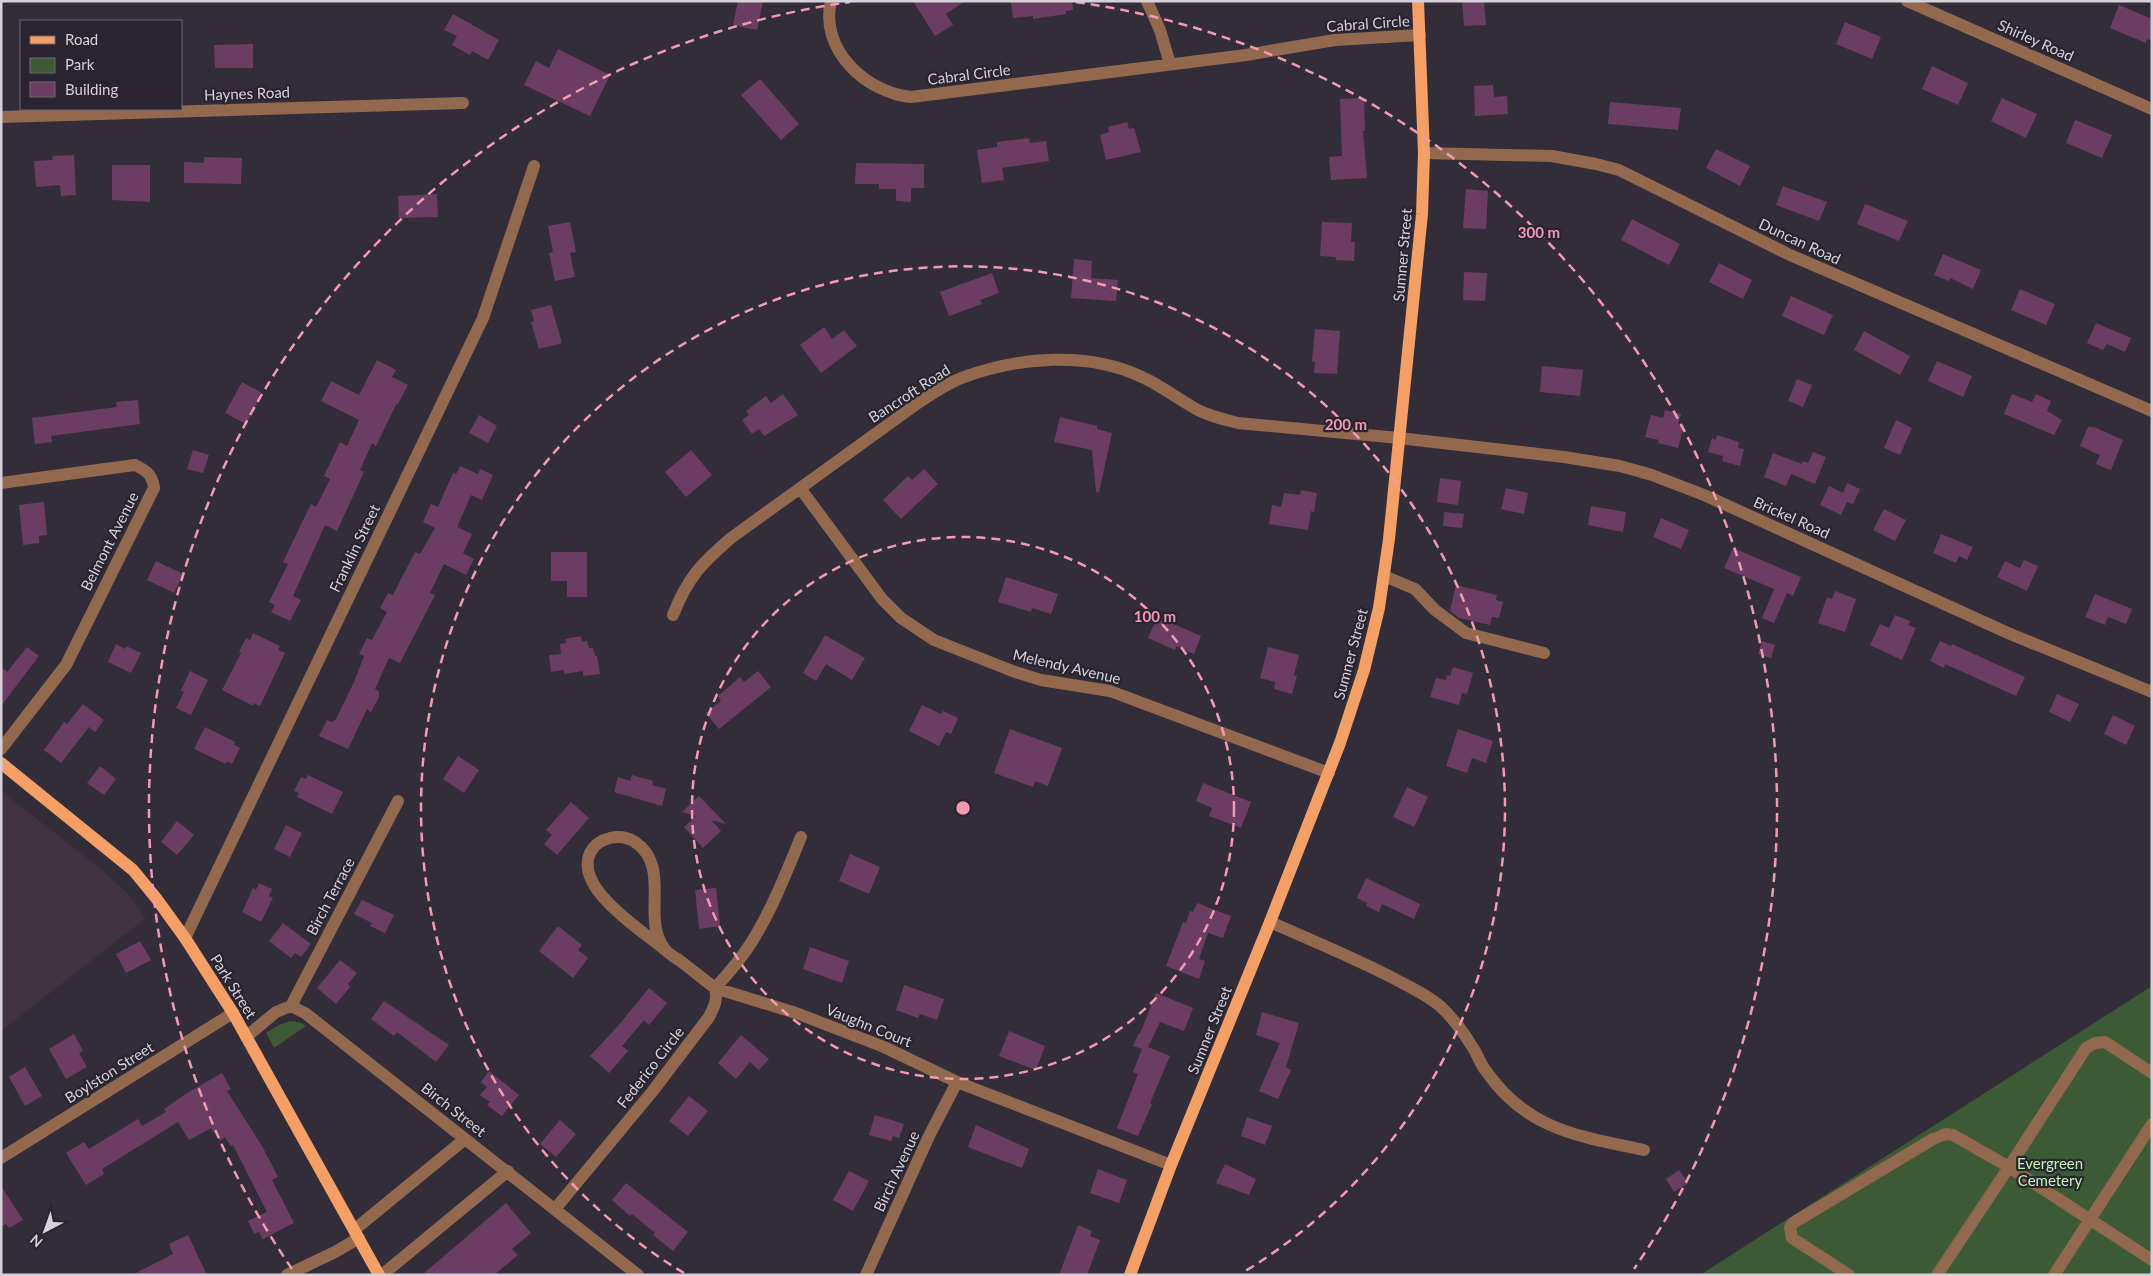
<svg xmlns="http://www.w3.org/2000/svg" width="2153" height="1276" viewBox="0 0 2153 1276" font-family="Lato,sans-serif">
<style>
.commercial{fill:#41323f}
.green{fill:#3c5a35}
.building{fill:#6c3d63}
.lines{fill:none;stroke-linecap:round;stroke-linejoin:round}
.minor{stroke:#92694e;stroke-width:12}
.major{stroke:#f39f66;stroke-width:12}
.ring{fill:none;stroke:#f29ab0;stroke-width:2.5;stroke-dasharray:9 6}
.labels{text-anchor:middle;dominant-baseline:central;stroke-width:4.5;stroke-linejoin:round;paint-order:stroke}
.street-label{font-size:15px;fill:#d5d1d9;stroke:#29242f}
.park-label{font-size:15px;fill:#bcf7ad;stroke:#29242f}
.centre{fill:#f29ab0;stroke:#29242f;stroke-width:2.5}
.ring-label{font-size:15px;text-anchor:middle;font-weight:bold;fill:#f29ab0;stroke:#29242f;stroke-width:4.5;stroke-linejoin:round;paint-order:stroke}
</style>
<rect width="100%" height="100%" fill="#332d39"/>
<path class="commercial" d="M1,791L102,870L127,893L146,918L1,1031Z"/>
<path class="green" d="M2152,986V1275H1700Z
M290,1021L299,1022L306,1026L274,1048L266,1033L279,1025Z"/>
<path class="building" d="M738,1H763L757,30L733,25Z
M913,1H965L946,14L953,25L935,36Z
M1011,1H1072L1073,10L1066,11V14L1033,19V16L1013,18Z
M1462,1H1484L1486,25L1464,26Z
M2119,5L2152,19V41L2147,39L2146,43L2110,28Z
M453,14L499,40L488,60L472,51L470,55L452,45L457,36L444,30Z
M1845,22L1881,37L1872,59L1836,44Z
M253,44V68H215L214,45Z
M558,49L610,75L590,116L524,85L536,61L549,68Z
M1932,66L1968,83L1958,105L1922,89Z
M760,79L799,124L781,140L741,95Z
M1493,85L1494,97L1507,96L1508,114L1475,116L1474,86Z
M1364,98L1365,131H1363L1367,178L1331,180L1329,157L1342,156L1340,99Z
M2002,98L2037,114L2026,138L1991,121Z
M1610,102L1681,108L1678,130L1608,124Z
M2075,120L2112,135L2102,158L2066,143Z
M1127,122L1129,129L1134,128L1141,152L1106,160L1100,135L1109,132L1108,127Z
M1029,138L1030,143L1046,141L1049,161L1002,168L1004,180L982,183L977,150L997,147V142Z
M1716,149L1750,166L1740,186L1706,168Z
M74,155L76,195L61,196L60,185L36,187L34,161L52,160L53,156Z
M204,157L242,158L241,184L184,183V162L204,163Z
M856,163L924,164V188H911V202L896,201V189H879V184H855Z
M112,165H150V202L112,200Z
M1783,186L1827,202L1819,221L1776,205Z
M1466,189L1488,191L1486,229L1463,228Z
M437,194L438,217L399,218L398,196Z
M1865,204L1908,221L1899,241L1857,224Z
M1632,219L1680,244L1669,265L1621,240Z
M570,222L576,252L570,253L575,277L555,281L549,253L553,252L548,226Z
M1322,222L1352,223L1351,242H1355L1354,261L1336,260V257L1320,256Z
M1943,254L1981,270L1973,289L1950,278L1949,281L1934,275Z
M1074,259L1092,261L1091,278L1118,280L1116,301L1071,298Z
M1719,263L1752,280L1743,299L1709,282Z
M1464,272L1487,273L1485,301L1463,300Z
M992,273L999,293L980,300L982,304L949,316L940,292Z
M2020,289L2055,304L2046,325L2011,310Z
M1791,296L1833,315L1824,335L1782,316Z
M551,305L562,343L539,349L531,322L534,321L531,310Z
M2096,323L2131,338L2125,352L2107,344L2103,350L2087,343Z
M824,327L832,339L844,330L857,346L821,373L800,345Z
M1315,329L1340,331L1337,374L1314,373L1315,362L1312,361Z
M1864,331L1910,356L1900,375L1854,350Z
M377,360L396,370L392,377L408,385L398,404L397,403L376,446L372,443L360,470L364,472L337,531L325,525L293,596L301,600L290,621L271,612L275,605L269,602L288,564L283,562L294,539L311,504L316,507L330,479L324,476L340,442L347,446L359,420L321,401L331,381L359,395Z
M1937,361L1972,376L1963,397L1928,381Z
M1542,366L1583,370L1580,396L1540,392Z
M1797,379L1812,385L1803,407L1788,401Z
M242,382L262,393L246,424L225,413Z
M783,394L798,415L764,436L759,429L752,434L742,420L749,415L746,411L766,396L771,403Z
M2012,394L2032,402L2036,394L2051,401L2047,411L2062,420L2054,435L2004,414Z
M138,400L140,424L51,436L52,442L35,444L32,418L117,407L116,402Z
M1665,410L1681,414L1678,424L1684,425L1678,448L1658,443L1659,440L1645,437L1651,415L1663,418Z
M479,415L497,426L488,443L469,433Z
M1060,417L1097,426V429L1112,433L1099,492H1096L1092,450L1054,442Z
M1896,420L1912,428L1900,455L1884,448Z
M2088,427H2094L2123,440L2111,470L2096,464L2100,455L2080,446Z
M1717,435L1739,442L1738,448L1744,449L1740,466L1722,461L1723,456L1708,452L1712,438L1716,440Z
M193,450L209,455L203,473L187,469Z
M691,450L712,475L686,497L665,472Z
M1813,452L1826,457L1815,484L1791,474L1786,486L1764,477L1773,453L1802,464L1803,461L1808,463Z
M460,466L478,474L480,469L493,475L482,500L471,495L457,527L472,534L463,553L474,559L466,575L444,564L430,593L435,595L400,663L389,658L375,689L379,691V697L371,712L367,709L348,749L319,736L327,720L332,722L336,719L354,682L364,656L359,654L367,638L372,640L387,612L380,608L388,593L393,595L415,552L420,554L435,528L423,522L431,504L438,507L453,473L456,474Z
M924,469L938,484L901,519L883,500L908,476L912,480Z
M1440,478L1461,481L1458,505L1437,502Z
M1847,483L1860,489L1853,504L1847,502L1841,515L1820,505L1829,486L1843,493Z
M1506,488L1528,493L1524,514L1501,509Z
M1301,490L1317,493L1314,512L1311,511L1308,530L1269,524L1272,505L1281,507L1284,493L1300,495Z
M44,502L47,535L39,536V543L23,545L19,505Z
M1591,506L1626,512L1623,532L1588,525Z
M1884,509L1906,520L1895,541L1873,530Z
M1444,512L1464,514L1462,528L1443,526Z
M1661,518L1689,530L1681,549L1653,537Z
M1941,534L1973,547L1967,560L1959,556L1956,563L1933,553Z
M1733,548L1801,577L1793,596L1787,593L1774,623L1762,618L1774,589L1724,568Z
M551,552H587V597H567V581H551Z
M2024,560L2038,566L2027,591L1997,577L2005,561L2020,568Z
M156,561L183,574L174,593L147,580Z
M1006,577L1058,594L1051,614L1032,608L1031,612L998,602Z
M1456,585L1497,595L1496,600L1503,602L1499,618L1492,617L1490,625L1459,618L1450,611Z
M1835,591L1856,599L1845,632L1818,623L1827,597L1832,599Z
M2095,594L2132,609L2126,624L2108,617L2105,625L2085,617Z
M1895,615L1910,621L1908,625L1916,628L1902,660L1870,645L1880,624L1889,628Z
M1157,617L1201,636L1194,654L1176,646L1175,650L1148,638Z
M253,633L280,646L278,650L285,653L260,706L254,703L253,706L222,690L241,653L239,652L246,638L250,640Z
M825,635L865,658L852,680L826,664L816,681L803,673Z
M581,636L582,642L587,641L589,648H593L595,656H597L600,674L583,676V671L564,674V670L551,672L549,655L561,654L560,644L566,643L565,639Z
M1762,641L1775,645L1771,658L1758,654Z
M1940,641L1951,646L1952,644L2025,677L2016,696L1945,664L1944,668L1930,661Z
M116,644L125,649L126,646L141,653L131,673L108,662Z
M27,647L39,656L1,706V667L7,672Z
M1268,647L1299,655L1294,675L1297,676L1292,694L1274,689L1275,682L1260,678Z
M1453,667L1473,673L1467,694L1462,693L1459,705L1430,697L1436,678L1446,680L1447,675L1450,676Z
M190,671L208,680L191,715L176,708L184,692L181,690Z
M758,671L771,687L719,729L706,713L721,701L718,696L740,677L744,682Z
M2057,694L2079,704L2070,722L2049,712Z
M83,704L104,720L95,732L89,727L61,763L44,750L64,722L67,724Z
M922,705L941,714L943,711L958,718L951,734L946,732L939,746L909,731Z
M2113,715L2135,726L2126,745L2104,734Z
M205,727L235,742L234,745L240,748L232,764L227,761L226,764L194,749Z
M1010,729L1062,748L1048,786L1035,781L1033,787L994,773Z
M1458,729L1493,741L1486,763L1472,758L1467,773L1446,766Z
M458,756L479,770L464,793L443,779Z
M100,766L116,779L104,795L87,783Z
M308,775L343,792L332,814L297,797L299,793L294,791L301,777L306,779Z
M632,775L653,781L652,785L666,789L662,806L614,792L618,777L630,781Z
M1203,783L1251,802L1241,828L1209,816L1212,808L1196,801Z
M1407,787L1428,797L1414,827L1393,817Z
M699,796L726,824L711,820L721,831L703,848L684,827L696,816L682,812Z
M571,802L589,818L557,855L544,844L552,835L546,830Z
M177,821L194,835L177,855L161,842Z
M286,825L302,833L290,857L274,849Z
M850,854L880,867L869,894L839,881Z
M1366,878L1420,904L1414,919L1382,904L1379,912L1366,906L1367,903L1357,898Z
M259,883L272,889L269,896L273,898L261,922L242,912L253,888L256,890Z
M716,888L720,926L699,929L695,890Z
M362,900L394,915L385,933L370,926L372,923L354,914Z
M1197,903L1231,916L1223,938L1208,933L1199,959L1205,961L1199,979L1166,966L1183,922L1186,923L1190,911L1193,912Z
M283,923L311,944L301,957L295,953L291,958L269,941Z
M558,926L582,945L578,950L588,958L573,978L539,951Z
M140,941L151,960L126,973L116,954Z
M810,947L849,961L842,983L803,969Z
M340,960L357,973L348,984L350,987L336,1004L317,988Z
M904,985L944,999L937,1020L920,1014L918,1018L896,1010Z
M649,988L667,1003L649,1025L644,1020L622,1046L628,1051L609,1073L590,1056L618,1026Z
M1156,993L1193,1008L1184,1031L1160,1022L1148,1047L1170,1056L1150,1103L1152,1104L1138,1136L1117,1128L1138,1074L1133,1072L1142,1049L1133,1046L1139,1033L1140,1034Z
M384,1001L449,1045L436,1062L397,1032L394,1036L371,1019Z
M1262,1012L1299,1023L1286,1067L1291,1070L1278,1099L1259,1091L1280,1043L1256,1035Z
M1009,1031L1045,1046L1036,1070L999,1056Z
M74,1034L83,1051L79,1053L87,1067L66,1079L49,1049Z
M741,1035L769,1059L759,1070L750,1062L736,1079L718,1063Z
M25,1067L42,1096L25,1106L9,1077Z
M489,1071L519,1095L502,1116L487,1105L490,1102L480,1095L487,1087L481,1082Z
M222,1073L231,1089L227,1091L262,1146L278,1177L272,1180L294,1223L263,1239L259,1232L254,1234L248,1221L267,1212L233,1145L231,1146L225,1137L220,1141L211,1128L189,1140L178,1122L102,1169L104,1174L86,1185L66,1153L84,1142L89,1149L138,1119L142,1126L166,1112L164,1109L187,1093Z
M689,1096L708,1111L688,1136L669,1121Z
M875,1115L904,1124L899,1138L893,1136L891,1141L869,1135Z
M1247,1117L1272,1126L1265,1145L1241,1136Z
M560,1120L576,1134L556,1157L540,1144Z
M976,1125L1029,1149L1022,1168L968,1147Z
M1225,1164L1256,1179L1249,1195L1216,1183Z
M1098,1169L1127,1180L1119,1203L1090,1193Z
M1679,1170L1688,1183L1674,1192L1666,1179Z
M849,1171L869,1181L853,1211L833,1200Z
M626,1183L688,1232L673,1251L653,1235L655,1233L632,1214L630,1216L612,1200Z
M1,1186L23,1220L9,1228L6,1224L1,1227Z
M506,1203L531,1233L512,1249L518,1255L494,1275H422Z
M1078,1225L1092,1231L1090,1236L1100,1240L1087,1275H1059Z
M188,1235L207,1275H132L173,1254L169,1244Z"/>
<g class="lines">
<path class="minor" d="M831,1C819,50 867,93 911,97L1246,55L1335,40L1420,35
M1147,1L1160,30L1170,64
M1907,1L2152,109
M1,117L463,103
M1424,153L1552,156L1596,164L1619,170L1790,255L2152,411
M1,483L135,465C147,471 152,474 154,488L66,665L1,749
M800,488L882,599L901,618L934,640L1015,672L1041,680L1110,691L1329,773
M1384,576L1415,589L1435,610L1466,633L1544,653
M673,615C688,577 701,564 731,538L918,403C933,393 947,383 964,377C1019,357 1088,351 1142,377C1160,385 1175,397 1191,406C1205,415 1222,419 1238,423L1399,438L1564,457L1620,466L1652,475L1704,495L2008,633L2152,692
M801,837C786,873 772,910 751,943C741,959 728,974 715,988L796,1013L884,1047L957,1082L1171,1165
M1270,922C1311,940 1352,957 1391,977C1408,986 1426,994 1440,1006C1453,1018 1464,1033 1473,1048C1478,1055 1480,1064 1486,1071C1527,1130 1578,1136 1644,1150
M185,938L483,318L534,166
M291,1006L398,801
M246,1037L276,1012L291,1006L305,1013L638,1275
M2152,1073L2105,1042L2095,1043L2086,1048L2009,1167L2152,1260
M1,1158L233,1013
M555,1209L652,1092L709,1017C714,1007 718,1000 715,988C703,979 691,969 679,960C674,957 667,953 664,948C641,917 672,867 635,842C627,837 619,836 610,838C601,840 594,845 590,853C574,888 641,930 664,949
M354,1230L465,1139
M287,1275L335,1252L359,1238
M382,1275L508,1171
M866,1275L929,1136L957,1082
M1849,1275L1792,1238L1790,1227L1793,1223L1933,1139L1946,1134L1953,1135L2009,1167L1937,1275
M2054,1275L2152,1124"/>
<path class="major" d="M1,763L133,870L156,898L185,938L233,1013L379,1275
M1130,1275L1171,1165L1270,922L1340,743L1364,670L1379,608L1389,539L1422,214L1424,153L1418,1"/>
</g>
<g class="ring">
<circle cx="963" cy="808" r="271"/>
<path d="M684 1273A542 542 0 1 1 1242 1273"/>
<path d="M292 1269A814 814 0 0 1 850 2M1076 2A814 814 0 0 1 1634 1269"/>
</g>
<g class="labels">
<g class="street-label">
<text transform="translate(1368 23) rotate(-4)">Cabral Circle</text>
<text transform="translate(2036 40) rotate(24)">Shirley Road</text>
<text transform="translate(969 74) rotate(-7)">Cabral Circle</text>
<text transform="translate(247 93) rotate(-2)">Haynes Road</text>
<text transform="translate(1800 241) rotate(25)">Duncan Road</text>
<text transform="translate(1402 255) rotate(-85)">Sumner Street</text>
<text transform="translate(909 393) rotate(-33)">Bancroft Road</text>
<text transform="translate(1792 517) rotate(24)">Brickel Road</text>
<text transform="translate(109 541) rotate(-63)">Belmont Avenue</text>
<text transform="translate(354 548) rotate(-64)">Franklin Street</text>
<text transform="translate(1350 654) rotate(-75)">Sumner Street</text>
<text transform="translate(1067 666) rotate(13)">Melendy Avenue</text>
<text transform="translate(330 896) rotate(-62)">Birch Terrace</text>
<text transform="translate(234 986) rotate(58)">Park Street</text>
<text transform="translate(869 1025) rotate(22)">Vaughn Court</text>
<text transform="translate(1209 1030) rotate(-68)">Sumner Street</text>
<text transform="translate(650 1067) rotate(-52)">Federico Circle</text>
<text transform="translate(109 1072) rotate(-32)">Boylston Street</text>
<text transform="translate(454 1109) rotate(38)">Birch Street</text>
<text transform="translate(896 1171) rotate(-65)">Birch Avenue</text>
</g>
<g class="park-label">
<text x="2050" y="1163">Evergreen<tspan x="2050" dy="17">Cemetery</tspan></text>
</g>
</g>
<circle cx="963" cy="808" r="8" class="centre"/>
<g class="ring-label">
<text x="1539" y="238">300 m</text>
<text x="1346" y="430">200 m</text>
<text x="1155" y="622">100 m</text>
</g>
<rect width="2153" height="1276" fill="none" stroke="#d5d1d9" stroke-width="5"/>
<rect x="20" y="20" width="162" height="90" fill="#29242f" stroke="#6e6973"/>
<rect x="30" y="36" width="25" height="8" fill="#f39f66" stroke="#6e6973"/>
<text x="65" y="45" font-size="15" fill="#d5d1d9">Road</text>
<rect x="30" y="58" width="25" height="15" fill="#3c5a35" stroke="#6e6973"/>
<text x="65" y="70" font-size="15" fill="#d5d1d9">Park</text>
<rect x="30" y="82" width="25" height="15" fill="#6c3d63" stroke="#6e6973"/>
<text x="65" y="95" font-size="15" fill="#d5d1d9">Building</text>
<g transform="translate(45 1231) rotate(221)" stroke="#29242f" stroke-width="4" paint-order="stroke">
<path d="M0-4L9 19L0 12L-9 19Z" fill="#d5d1d9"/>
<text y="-8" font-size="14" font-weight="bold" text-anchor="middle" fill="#d5d1d9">N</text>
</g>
</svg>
